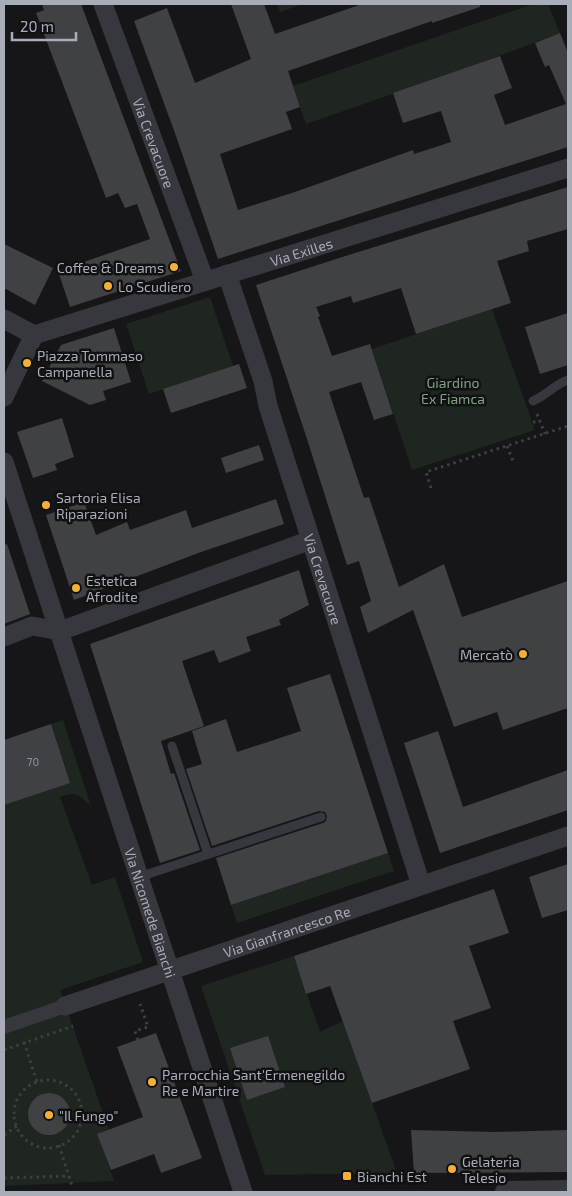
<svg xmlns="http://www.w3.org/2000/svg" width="572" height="1196" viewBox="0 0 572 1196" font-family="'Exo 2',sans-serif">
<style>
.green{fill:#1e261f}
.building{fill:#404145}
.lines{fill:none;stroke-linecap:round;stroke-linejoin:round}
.path{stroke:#3d3f44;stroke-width:3;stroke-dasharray:2.5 4;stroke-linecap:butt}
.service{stroke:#37383d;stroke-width:9}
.pedestrian{stroke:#37383d;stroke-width:14}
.minor{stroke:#37383d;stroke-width:19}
.tertiary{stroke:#37383d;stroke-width:22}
.poi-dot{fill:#f2b134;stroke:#111113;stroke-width:2}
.labels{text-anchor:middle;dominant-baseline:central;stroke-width:5;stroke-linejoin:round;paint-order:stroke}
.number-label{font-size:11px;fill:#8e929b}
.street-label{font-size:14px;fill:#a8adb8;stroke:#111113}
.poi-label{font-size:14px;fill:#a8adb8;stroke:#111113;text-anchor:start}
.park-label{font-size:14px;fill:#7fa381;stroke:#111113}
</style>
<rect width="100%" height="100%" fill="#161618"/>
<path class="green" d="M277,4H303L280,12Z
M533,4H548L560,33L467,68L306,124L293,86Z
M210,297L233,366L149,394L126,324Z
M492,309L535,430L412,470L372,349Z
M63,720L91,806C79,795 76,791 60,797L92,885L115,877L143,962L60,990L109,1130L98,1134L114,1181L4,1186V805L69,783L51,724Z
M388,853L394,871L237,923L231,905Z
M294,956L320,1032L343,1021L397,1173L265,1175L201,986Z"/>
<path class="building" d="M42,4H81L181,271L70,307L58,271L150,239L137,204L125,208L118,193L106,198L36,13L44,10Z
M231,4H264L275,34L362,4H480V7L432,23V21L288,71L300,107L286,112L292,129L220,154L238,210L295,192L413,150L414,154L451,142L441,111L403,123L393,93L500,56L512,88L494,95L505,125L566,104L549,65L545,67L535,43L560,33L568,53V147L218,259L176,136L134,21L167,8L195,83L251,59Z
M568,187V229L527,241L529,251L497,261L511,303L416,334L401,288L353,303L351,296L316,307L320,316L318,317L332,356L370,344L393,414L374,420L361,382L329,392L364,498L369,497L399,587L444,564L462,617L568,581V708L503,730L497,712L454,727L413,610L368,633L360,607L371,601L359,561L347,565L307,439L256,285L339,258Z
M4,244L53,268L35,305L4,288Z
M568,313V365L540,374L525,327Z
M114,328L131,382L103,391L106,400L90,405L42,381L61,345Z
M239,364L247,388L171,413L163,389Z
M62,418L74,457L55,464L57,470L33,478L17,432Z
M259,445L264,460L226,473L221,458Z
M276,499L284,524L201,552L74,600L46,515L84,502L96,535L127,522L130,530L186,510L192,528Z
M7,544L30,614L4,624V545Z
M299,570L309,605L279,620L281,625L246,637L251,651L219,663L214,650L182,661L204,726L161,741L171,774L174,773L200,850L160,863L90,644Z
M330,674L388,853L231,905L216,858L323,823L326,821L327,816L325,812L319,811L212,846L186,769L202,764L192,731L226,719L237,752L301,731L287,688Z
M51,724L70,783L4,805V740Z
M438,731L463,807L568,770V810L440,853L404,743Z
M568,864V910L542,918L529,877Z
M494,889L509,933L469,946L491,1008L453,1021L470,1069L372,1103L330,986L306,994L294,956Z
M156,1033L202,1158L161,1173L154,1154L111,1170L97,1134L143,1117L117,1047Z
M268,1036L285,1087L247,1100L230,1048Z
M28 1114a21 21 0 1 1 42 0a21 21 0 1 1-42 0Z
M411,1130L495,1132L568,1130V1172L414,1173Z"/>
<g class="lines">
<path class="path" d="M537,414L545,434
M533,422L540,421
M507,446L513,461
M431,488L426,472L568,426
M138,1040L135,1031L148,1027L140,1004
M24,1042L37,1082
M4,1050L73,1026
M14 1114a34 34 0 1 1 68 0a34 34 0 1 1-68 0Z
M4,1135L17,1126
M59,1145L72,1186
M4,1178L69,1176"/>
<path class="service" d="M533,401C546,396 555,384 568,380
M172,746L208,854
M139,877L321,817"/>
<path class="pedestrian" d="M4,1027L65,1006"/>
<g class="minor">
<path id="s1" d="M103,4L205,281"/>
<path id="s2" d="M227,274L263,381L268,406L311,540L421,885"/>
<path d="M4,319L34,335L4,397"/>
<path id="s3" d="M34,335L568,168"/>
<path id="s4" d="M4,462L139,877L243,1192"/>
<path d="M4,637L32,626L60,631L311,540"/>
<path id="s5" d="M65,1006L568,836"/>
</g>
<path class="tertiary" d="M506,1192L568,1191"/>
</g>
<g class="poi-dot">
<circle cx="174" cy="267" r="5"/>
<circle cx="108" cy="286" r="5"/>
<circle cx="27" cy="363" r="5"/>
<circle cx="46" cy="505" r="5"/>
<circle cx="76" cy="588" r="5"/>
<circle cx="523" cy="654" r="5"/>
<circle cx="152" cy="1082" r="5"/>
<circle cx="49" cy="1115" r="5"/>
<circle cx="452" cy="1169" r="5"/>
<rect x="342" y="1171" width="10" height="10" rx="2.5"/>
</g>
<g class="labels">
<g class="number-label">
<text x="33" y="761">70</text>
</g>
<g class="street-label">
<text stroke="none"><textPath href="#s1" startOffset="148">Via Crevacuore</textPath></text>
<text stroke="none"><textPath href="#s3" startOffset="280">Via Exilles</textPath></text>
<text stroke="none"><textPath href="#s2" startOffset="320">Via Crevacuore</textPath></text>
<text stroke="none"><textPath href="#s4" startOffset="474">Via Nicomede Bianchi</textPath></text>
<text stroke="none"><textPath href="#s5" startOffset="234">Via Gianfrancesco Re</textPath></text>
</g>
<g class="poi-label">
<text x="164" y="267" text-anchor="end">Coffee &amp; Dreams</text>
<text x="118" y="286">Lo Scudiero</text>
<text x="37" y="355">Piazza Tommaso<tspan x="37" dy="16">Campanella</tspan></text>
<text x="56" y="497">Sartoria Elisa<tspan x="56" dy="16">Riparazioni</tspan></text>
<text x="86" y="580">Estetica<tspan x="86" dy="16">Afrodite</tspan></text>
<text x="513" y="654" text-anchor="end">Mercatò</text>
<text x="162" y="1074">Parrocchia Sant'Ermenegildo<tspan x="162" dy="16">Re e Martire</tspan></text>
<text x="59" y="1115">"Il Fungo"</text>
<text x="462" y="1161">Gelateria<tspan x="462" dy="16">Telesio</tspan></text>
<text x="357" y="1176">Bianchi Est</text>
</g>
<g class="park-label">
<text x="453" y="382">Giardino<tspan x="453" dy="16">Ex Fiamca</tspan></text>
</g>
</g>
<rect width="572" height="1196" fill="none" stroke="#a8adb8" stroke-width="10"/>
<path d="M12 32v8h64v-8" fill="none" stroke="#a8adb8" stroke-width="2.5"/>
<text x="20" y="32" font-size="15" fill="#a8adb8" stroke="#111113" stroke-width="4" paint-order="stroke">20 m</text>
</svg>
